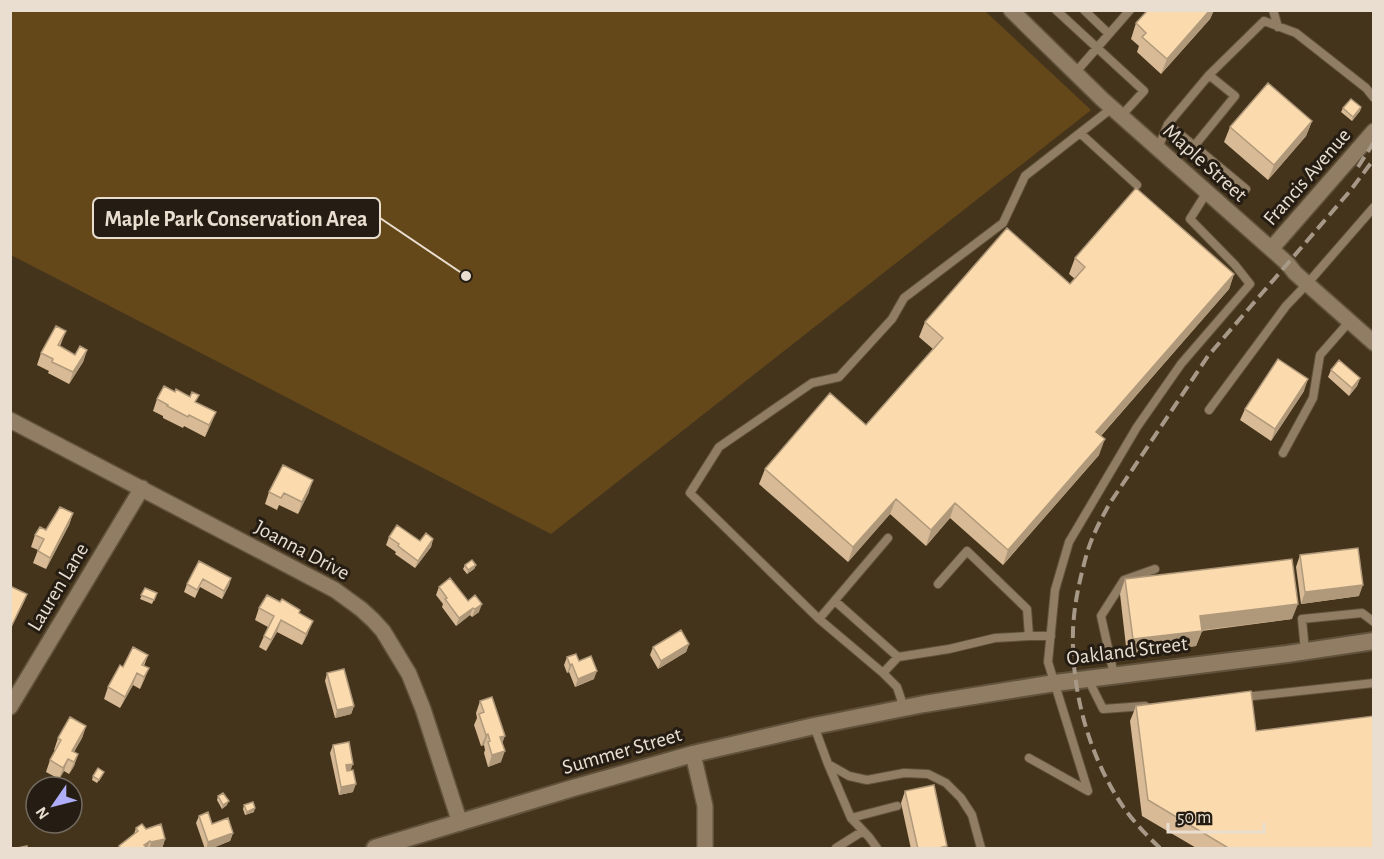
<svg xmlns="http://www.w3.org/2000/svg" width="1384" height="859" viewBox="0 0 1384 859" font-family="'Alegreya Sans',sans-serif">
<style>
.green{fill:#65481a}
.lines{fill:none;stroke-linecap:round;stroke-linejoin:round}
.service-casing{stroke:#60523c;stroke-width:10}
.minor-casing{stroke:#60523c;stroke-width:18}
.secondary-casing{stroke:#60523c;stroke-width:20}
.service{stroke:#917d63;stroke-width:8}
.minor{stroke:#917d63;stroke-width:15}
.secondary{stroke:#917d63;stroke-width:16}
.rail{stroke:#a79987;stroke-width:4;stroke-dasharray:12 6;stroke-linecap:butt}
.wall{fill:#d8bb96}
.shaded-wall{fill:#b0997a}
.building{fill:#fbdaae;stroke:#b0997a;stroke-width:1.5}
.labels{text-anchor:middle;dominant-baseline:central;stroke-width:6;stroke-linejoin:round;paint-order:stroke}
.street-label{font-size:21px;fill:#e9ded0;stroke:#251d13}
.leader{fill:none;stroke:#e9ded0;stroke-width:2}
.callout-dot{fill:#e9ded0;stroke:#251d13;stroke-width:2}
.callout{fill:#251d13;stroke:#e9ded0;stroke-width:2}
.callout-label{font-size:22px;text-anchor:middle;font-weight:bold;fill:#e9ded0}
</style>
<rect width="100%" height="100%" fill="#45341c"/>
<path class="green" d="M10,11H985L1091,110L551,534L11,255Z"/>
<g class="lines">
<defs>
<path id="service" d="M1056,10L1144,91L1121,116
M1084,10L1109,34
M1273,10L1278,27
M1075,73L1130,10
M1168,124L1246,189
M1080,133L1137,185
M1195,145L1235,96L1209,75
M1158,148L1168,124L1209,75L1264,21L1296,33L1366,88L1374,98
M1209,410L1286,306L1307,284L1374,207
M1283,453L1313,398L1320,355L1349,322
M938,584L967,551L1027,609L1029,636H1051
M835,601L898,657
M819,619L888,538
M1305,651L1302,619L1362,613L1374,622
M883,673L898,657L949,649L995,638L1029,636
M1114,675L1101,616L1124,580L1155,569
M1088,679L1103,709L1145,706
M1244,697L1374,683
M904,708L897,687L883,673L819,619L690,493L719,447L812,383L839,377L892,319L904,298L1003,223L1025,176L1112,108
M814,726L828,764L851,818L869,837L877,848
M1029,758L1088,791L1048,662L1055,590L1069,542L1137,427L1181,364L1250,284L1235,265L1190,219L1207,192
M828,764L849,776L867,780L904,773L928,774L946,783L961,798L972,815L981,848
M851,818L897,806
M836,848L863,831"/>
<path id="minor" d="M1011,10L1102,99L1288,264L1295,273L1374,343
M1271,249L1374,131
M10,420L335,590L361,609L373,620L383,631L409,674L423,709L460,823
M10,707L142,488
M693,754L705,806V848"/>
<path id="secondary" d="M375,848L573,788L693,754L814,726L924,704L1055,683L1287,654L1374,641"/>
</defs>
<use href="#service" class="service-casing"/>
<use href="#minor" class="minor-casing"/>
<use href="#secondary" class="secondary-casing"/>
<use href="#service" class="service"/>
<use href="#minor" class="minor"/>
<use href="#secondary" class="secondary"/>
<path class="rail" d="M1358,167L1374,142
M1160,848C1147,836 1134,822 1124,808C1089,757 1071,691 1073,630C1074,604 1080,578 1087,553C1092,536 1101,519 1110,503L1208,356L1350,191L1374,159"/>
</g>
<path class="wall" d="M1148,10H1214L1210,19L1161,74L1137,52L1139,46L1131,39L1136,23Z
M1361,107L1360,111L1352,121L1341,112L1343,108Z
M1312,121L1306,136L1268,180L1224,142L1230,127Z
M1075,258L1234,274L1229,289L1101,436L1099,455L1003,565L950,518L926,546L890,514L848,562L759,484L765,469L866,425L933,349L919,337L925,322L1070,284L1075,279L1069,274Z
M66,331L60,346L75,355L87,350L83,362L69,384L48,373L49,371L37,365L41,353Z
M1331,370L1360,378L1357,386L1349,396L1328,377Z
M1304,391L1271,441L1240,420L1245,409Z
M157,399L196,402L216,412L205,437L184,426L183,428L163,418V416L153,411Z
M269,492H309L298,514L279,505L277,510L265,504Z
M73,513L69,525L46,569L33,563L38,550L31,547L35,535Z
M389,537L420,541L433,539L431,547L415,568L395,554L396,552L386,545Z
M1300,555L1359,596L1301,604L1296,567Z
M199,561L231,578L229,585L222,599L200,587L195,598L184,592L187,584Z
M465,565H476L474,569L467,574L463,569Z
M1125,579L1292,619L1202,631L1196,646L1127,655L1120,594Z
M439,587L468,601L479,612L472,617L470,615L456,626L442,607L443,604L436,595Z
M145,588L157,593L152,604L140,599Z
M259,608L299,614L308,633L302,645L277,632L266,651L259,647L264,636L268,627L255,620Z
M689,644L686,652L658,669L650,655L653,647Z
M148,655L144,666L149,668L144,680L140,689L133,685L120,708L104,699L108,687L123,667Z
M567,657L579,661L594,679L575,687L569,672L567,673L564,665Z
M327,673L354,706L351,714L335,718L325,681Z
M480,701L502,743L501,762L488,767L484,753L485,750L484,745L481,746L474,725L477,718L476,713Z
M1136,706L1256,731L1374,849H1198L1142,816L1130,721Z
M86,726L82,738L74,752L78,754L74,766L69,774L64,771L59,779L46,772L50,760L55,750H54L58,738Z
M333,745L353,792L339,795L330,753Z
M104,772L102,776L97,783L92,780L93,776Z
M905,791L947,846L946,849H911L901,803Z
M218,796L227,805L222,809L217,800Z
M244,805L254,812L245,815L243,809Z
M199,816L212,824L233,833L230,841L210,849H205L196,823Z
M136,828L146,829L165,839L162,849H118L119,846L134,834Z"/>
<path class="shaded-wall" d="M1210,10H1214L1210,19L1161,74L1167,59Z
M1361,107L1360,111L1352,121L1353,117Z
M1312,121L1306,136L1268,180L1274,165Z
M1234,274L1229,289L1091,447L1096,432Z
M87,350L83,362L69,384L73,372Z
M1360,378L1357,386L1349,396L1352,388Z
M1308,379L1304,391L1271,441L1275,429Z
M216,412L211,424L205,437L209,425Z
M1105,439L1099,455L1003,565L1008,550Z
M313,480L309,492L298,514L302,502Z
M896,499L890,514L848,562L853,547Z
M955,503L950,518L926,546L931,530Z
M73,513L69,525L46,569L50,558Z
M433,539L431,547L415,568L418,561Z
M476,565L474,569L467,574L468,570Z
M231,578L229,585L222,599L224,591Z
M1363,585L1359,596L1301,604L1305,592Z
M27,594L24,602L10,630L11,627Z
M482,604L479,612L472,617L475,609Z
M1298,604L1292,619L1195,631L1200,616Z
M473,608L470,615L456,626L459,618Z
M281,620L277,632L266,651L271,640Z
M313,621L308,633L302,645L306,634Z
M1202,631L1196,646L1127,655L1133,639Z
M689,644L686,652L658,669L661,661Z
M572,664L569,672L567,673L570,665Z
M149,668L144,680L140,689L144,677Z
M597,671L594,679L575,687L578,679Z
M137,673L133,685L120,708L125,697Z
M354,706L351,714L335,718L337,710Z
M86,726L82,738L69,760L72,751Z
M488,734L484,745L481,746L486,735Z
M505,736L501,747L500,737Z
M505,751L501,762L488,767L492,755Z
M78,754L74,766L69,774L74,762Z
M68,759L64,771L59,779L63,768Z
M353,764L350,772L344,773L346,765Z
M356,784L353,792L339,795L341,787Z
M229,801L227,805L222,809L223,805Z
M255,808L254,812L245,815L247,812Z
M233,833L230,841L210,849H206L208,842Z
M165,839L162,849H149L151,842Z
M150,841L147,849H143L144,845Z"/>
<path class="building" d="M1148,10H1210L1167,59L1142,37L1146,33L1136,23Z
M1268,83L1312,121L1274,165L1230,127Z
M1351,99L1361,107L1353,117L1343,108Z
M1136,188L1234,274L1096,432L1105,439L1008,550L955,503L931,530L896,499L853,547L765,469L830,393L866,425L943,338L925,322L1007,228L1070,284L1085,267L1075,258Z
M56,326L66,331L58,345L75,355L80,346L87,350L73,372L52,362L53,359L41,353Z
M1278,359L1308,379L1275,429L1245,409Z
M1339,360L1360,378L1352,388L1331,370Z
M164,386L175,392L176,389L190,397L192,392L199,395L195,402L216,412L209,425L189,415L188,417L167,406L168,405L157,399Z
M283,465L313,480L302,502L284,493L281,498L269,492Z
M60,507L73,513L50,558L38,551L44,539L35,535L40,527L46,530Z
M397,525L420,541L426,533L433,539L418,561L398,546L399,544L389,537Z
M1358,548L1363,585L1305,592L1300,555Z
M1292,559L1298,604L1200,616L1202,631L1133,639L1125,579Z
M472,560L476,565L468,570L465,565Z
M199,561L231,578L224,591L203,579L197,590L187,584Z
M450,578L468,601L475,595L482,604L475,609L473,608L459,618L445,599L447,598L439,587Z
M12,587L27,594L11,627L10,590Z
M145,588L157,593L154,600L141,595Z
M267,595L280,602L282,599L300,610L299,613L313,621L306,634L281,620L271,640L264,636L274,616L259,608Z
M681,630L689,644L661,661L653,647Z
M133,647L148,655L142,665L149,668L144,677L137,673L125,697L108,687L120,665L123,667Z
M576,654L579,661L591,656L597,671L578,679L572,664L570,665L567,657Z
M344,669L354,706L337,710L327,673Z
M1251,691L1256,731L1374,716V849H1230L1148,800L1136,706Z
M492,697L505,736L500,737L505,751L492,755L488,742L490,741L488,734L486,735L479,714L484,712L480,701Z
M70,717L86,726L72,751L78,754L74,762L68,759L63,768L50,760L61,740L58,738Z
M349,742L353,764L346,765L347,771L353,770L356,784L341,787L333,745Z
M98,768L104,772L99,780L93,776Z
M934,785L947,846L934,849H918L905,791Z
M223,793L229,801L223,805L218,796Z
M253,802L255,808L247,812L244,805Z
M208,812L212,824L228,818L233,833L208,842L199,816Z
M142,824L146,829L161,824L165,839L151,842L150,841L144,845L146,847L144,849H121L119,846L138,831L136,828Z
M27,846V849H17V848Z"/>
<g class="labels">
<g class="street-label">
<text transform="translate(1205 163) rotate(42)">Maple Street</text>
<text transform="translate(1307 177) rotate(-49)">Francis Avenue</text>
<text transform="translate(302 550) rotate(28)">Joanna Drive</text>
<text transform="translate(58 587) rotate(-59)">Lauren Lane</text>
<text transform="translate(1127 651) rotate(-7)">Oakland Street</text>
<text transform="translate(622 751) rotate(-16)">Summer Street</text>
</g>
</g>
<path class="leader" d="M466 276L380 218"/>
<circle class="callout-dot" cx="466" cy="276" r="6"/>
<rect class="callout" x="93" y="198" width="287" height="40" rx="6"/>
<g class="callout-label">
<text x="236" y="226">Maple Park Conservation Area</text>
</g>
<rect width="1384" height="859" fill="none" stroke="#e9ded0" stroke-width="24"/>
<g transform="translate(54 805) rotate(235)"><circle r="28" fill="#251d13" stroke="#736a5f" stroke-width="1.5"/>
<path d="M0-4.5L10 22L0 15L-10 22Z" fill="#b0aefa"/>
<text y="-9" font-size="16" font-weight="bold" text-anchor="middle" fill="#e9ded0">N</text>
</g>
<path d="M1168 823v9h96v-9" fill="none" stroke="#e9ded0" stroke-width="3"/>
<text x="1177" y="823" font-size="18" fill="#e9ded0" stroke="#251d13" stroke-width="4.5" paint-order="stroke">50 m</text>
</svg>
